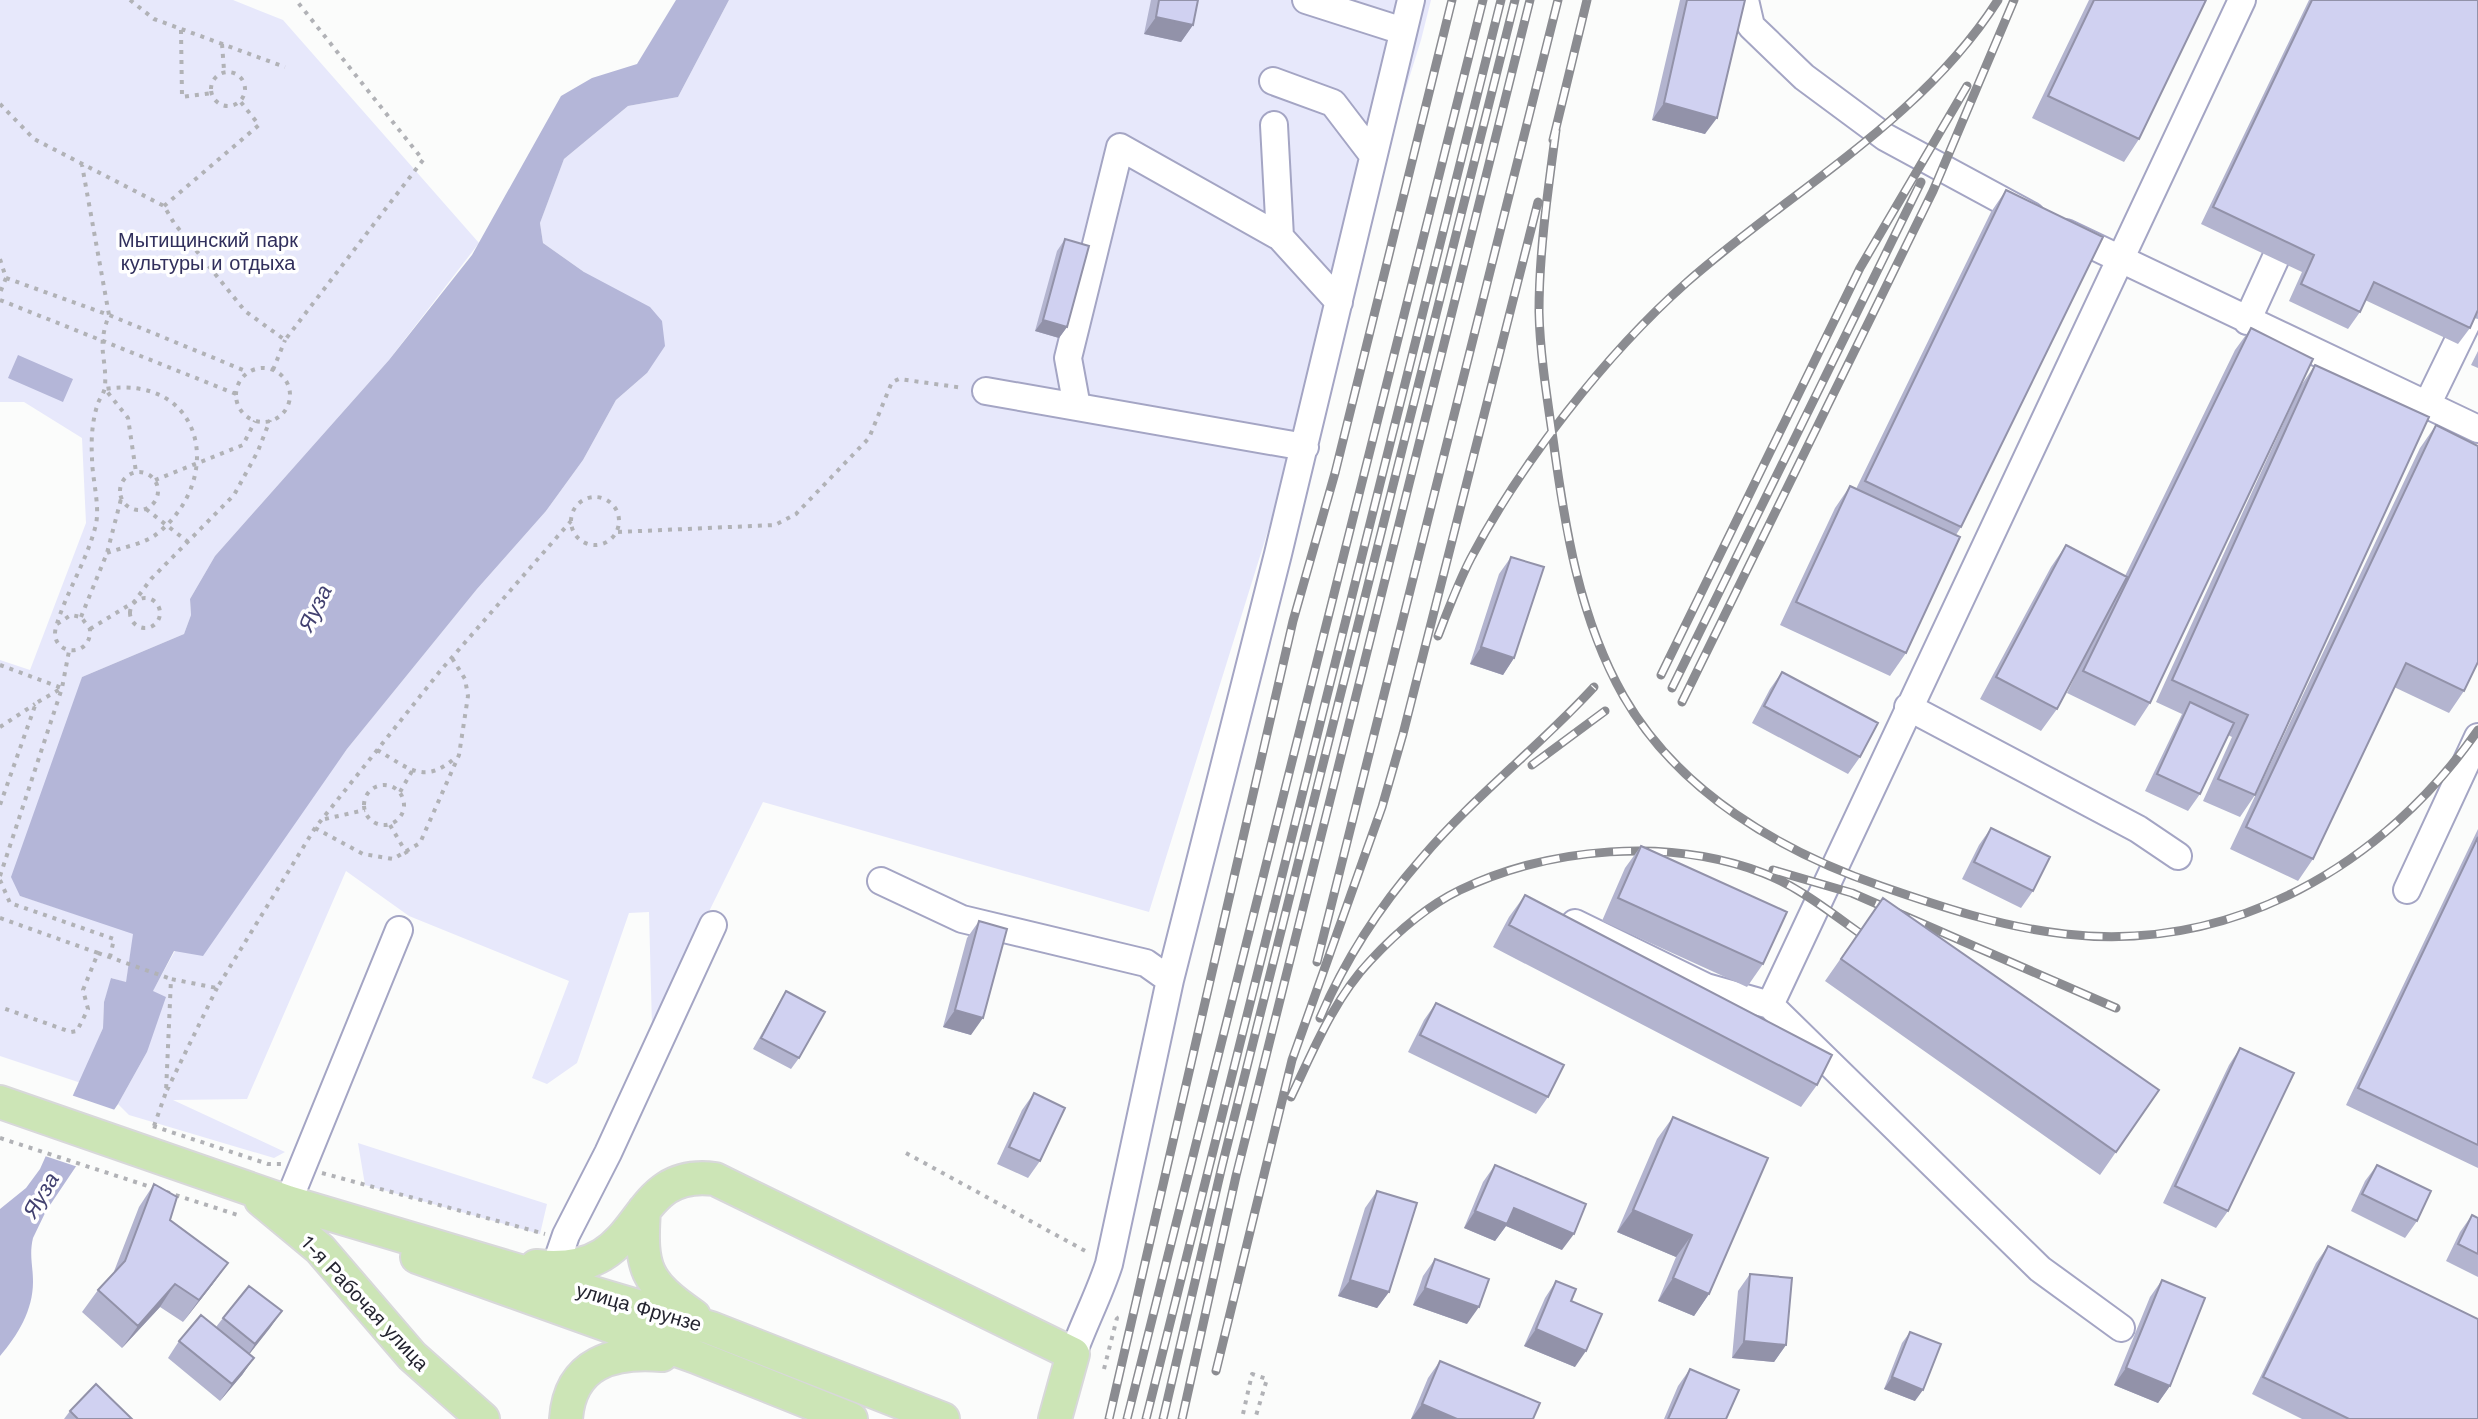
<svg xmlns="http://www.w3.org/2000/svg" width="2478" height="1419" viewBox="0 0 2478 1419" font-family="'Work Sans',sans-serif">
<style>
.green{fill:#e7e8fb}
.water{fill:#b4b6d8}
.pier{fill:#fbfcfb}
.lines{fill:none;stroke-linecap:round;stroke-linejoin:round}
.minor-casing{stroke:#a4a5c4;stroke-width:30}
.major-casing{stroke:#d8d8da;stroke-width:36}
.path{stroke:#b1b2b6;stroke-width:4;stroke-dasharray:4 6;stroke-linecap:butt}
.minor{stroke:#fff;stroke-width:26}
.major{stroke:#cce5b6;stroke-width:32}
.rail-casing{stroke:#8b8c91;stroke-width:9}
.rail{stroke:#fff;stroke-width:6;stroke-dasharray:18;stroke-linecap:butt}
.wall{fill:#b3b4cf}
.shaded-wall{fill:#9292a9}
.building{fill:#d0d1f1;stroke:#9292a9;stroke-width:2}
.labels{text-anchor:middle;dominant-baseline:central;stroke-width:7;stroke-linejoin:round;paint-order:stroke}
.park-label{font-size:20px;fill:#312f5c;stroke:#fff}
.street-label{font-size:20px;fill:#242430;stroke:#fff}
.water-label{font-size:22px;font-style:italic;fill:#424170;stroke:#fff}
</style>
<rect width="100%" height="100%" fill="#fbfcfb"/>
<path class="green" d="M0,0H233L283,20L479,243L389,360L215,556L190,599L191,615L184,634L82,677L20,896L134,933L126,983L112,978L104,1002L103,1028L81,1083L0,1056V660L30,670L86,523L82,438L24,402H0Z
M729,0H1431L1421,40L1149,912L763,802L652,1027L649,912L629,913L577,1063L547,1084L532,1078L569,981L409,916L346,871L247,1099L173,1100L285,1152L274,1158L129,1115L118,1104L147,1052L152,992L175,951L294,821L347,749L477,589L546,511L583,460L616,400L647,373L584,272L543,243L540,223L564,159L628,106L678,97Z
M358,1143L547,1204L540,1234L365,1185Z"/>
<path class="water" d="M676,0H729L678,97L628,106L564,159L540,223L543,243L584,272L650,307L662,321L665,346L647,373L616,400L583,460L546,511L477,589L347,749L203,956L174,951L153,991L166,997L147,1052L118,1104L46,1211L33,1238C29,1255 33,1265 33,1282C33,1310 18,1335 0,1356V1209L26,1188L40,1169L103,1028L104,1002L111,978L126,982L133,934L20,896L11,877L82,677L184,634L191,615L190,599L215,556L389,360L472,255L561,96L592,78L637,64Z
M18,355L73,379L63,402L8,378Z"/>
<path class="pier" d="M71,1095L118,1111L81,1168L42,1155Z"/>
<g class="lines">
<defs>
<path id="minor" d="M1306,0L1403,31
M1745,0L1751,26L1804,77L1885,137L2031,216
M1273,81L1333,103L1372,154
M1274,125L1280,237
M2066,233L2478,429
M2247,321L2289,229
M986,391L1305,447
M1077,407L1068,358L1120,147L1280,237L1339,302
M2426,407L2478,300
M1908,707L2138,829L2178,856
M881,881L962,919L1146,963L1170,980
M2407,890L2478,737
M1575,923L1706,987L1770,1005
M288,1202L399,930
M556,1264L566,1235L608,1153L713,925
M2121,1328L2040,1269L1770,1005L2242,0
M1073,1354C1084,1323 1099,1295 1109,1264L1170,980L1278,554L1411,0"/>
<path id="major" d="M0,1102L288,1202L711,1328L943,1419
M261,1200L320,1249L412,1356L483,1419
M644,1210C640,1269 645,1282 694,1316
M417,1257L696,1357L851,1419
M536,1266C652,1279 623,1167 715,1179L1073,1354L1055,1419
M566,1419C570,1362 614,1351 662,1355"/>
</defs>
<use href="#minor" class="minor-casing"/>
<use href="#major" class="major-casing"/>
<path class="path" d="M130,0L154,19L285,67
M181,30L182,97L212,93
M222,44L224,70
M211 89a17 17 0 1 1 34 0a17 17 0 1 1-34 0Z
M0,104L34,139L164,206L174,223L245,311L285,340L423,160L296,0
M164,206L259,125L240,101
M0,259L6,278L0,293
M6,278L109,315L248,372
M0,300L236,394
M236 395a27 27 0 1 1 54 0a27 27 0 1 1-54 0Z
M273,370L285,340
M120 491a19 19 0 1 1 38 0a19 19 0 1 1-38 0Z
M155,480L243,445L255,421
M571 521a24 24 0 1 1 48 0a24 24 0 1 1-48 0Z
M146,509L188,542
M618,532L775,525L796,514L869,438L892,382L899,379L964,388
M107,553C123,547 145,544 158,533C226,477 203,374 105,389L128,418L136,472
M130 613a15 15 0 1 1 30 0a15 15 0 1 1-30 0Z
M81,617L107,553L121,499
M57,624L71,615L81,617L90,629C92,660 48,655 56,627C66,592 88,559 96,524C100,505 92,478 92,458C91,439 92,421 98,403C100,398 104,393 105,387C107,355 96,350 109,315L82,165
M90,629L134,602L151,579L234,495L258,451L270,420
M0,665L62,688L36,703L0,805
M0,727L35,704
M377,750C409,768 424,786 456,757
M364 805a20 20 0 1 1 40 0a20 20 0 1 1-40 0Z
M400,792L412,771
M325,819L365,810
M390,825L407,854
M315,828L363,854L393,859L420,843L459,755L468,696L465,679L452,658
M0,876L62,688L69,651
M0,880L10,903L114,939L110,957
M0,918L98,953L83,990L88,1009L77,1031L71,1032L0,1007
M98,953L171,979
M167,1090L217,988
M153,1126L268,1164H282
M154,1126L166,1092L171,979L217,988L315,828L441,670L571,521
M0,1138L157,1189
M906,1153L1089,1253
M322,1173L545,1234
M166,1192L241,1216
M1104,1369L1117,1318L1114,1315
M1243,1414L1252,1374L1267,1379L1255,1419"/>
<use href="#minor" class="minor"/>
<use href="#major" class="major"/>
<defs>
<path id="rail" d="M1556,130C1548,190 1539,252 1539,312C1540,354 1547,397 1553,439C1565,528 1579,618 1624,697C1679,792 1780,851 1881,886C1941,907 2002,927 2065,934C2233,953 2384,865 2478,730
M1553,140L1587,0
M1438,636C1448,610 1458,583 1471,558C1521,463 1606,354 1686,283C1790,191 1922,120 1998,0
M1661,675L1860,268L1967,86
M1672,688L1921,182
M1682,702L1933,191L2014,0
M1532,765L1605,711
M1773,870L1852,893L2116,1008
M1317,962L1558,0
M1320,1018C1345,960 1379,907 1421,859C1473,797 1539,747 1594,687
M1291,1097C1313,1051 1334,999 1370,961C1395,934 1427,906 1460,890C1549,847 1670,837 1763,873C1799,887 1830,912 1861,934
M1216,1371L1292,1060L1382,807L1403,734L1538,202
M1109,1419L1293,621L1335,473L1452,0
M1127,1419L1483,0
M1146,1419L1501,0
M1163,1419L1222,1166L1515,0
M1182,1419L1236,1176L1530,0"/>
</defs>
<use href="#rail" class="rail-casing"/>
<use href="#rail" class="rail"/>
</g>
<path class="wall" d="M1151,0H1198L1193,25L1181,42L1144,34Z
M1680,0H1745L1705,134L1652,120Z
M2089,0H2206L2139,139L2124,162L2032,118Z
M2309,0H2478V319L2474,318L2470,328L2458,344L2365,300L2360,312L2348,329L2289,301L2302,272L2201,224Z
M2006,190L1961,527L1956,535L1906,653L1890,676L1780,625L1835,508L1850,486L1856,489L1991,212Z
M1065,239L1067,327L1059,338L1035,331L1057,251Z
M2251,328L2150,703L2135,726L2067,693L2090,646L2057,709L2041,731L1980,699L2051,567L2066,545L2125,576L2235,350Z
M2478,351V368L2471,365Z
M2315,365L2255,795L2240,817L2203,801L2232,737L2228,735L2200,794L2188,811L2145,791L2182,714L2156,702L2300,387Z
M2436,425L2464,691L2449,713L2394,687L2313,859L2298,881L2230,849L2420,448Z
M1511,557L1514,658L1503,675L1470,664L1499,574Z
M1782,672L1860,757L1848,774L1752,723L1770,689Z
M1991,828L2033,891L2021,908L1962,879L1979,845Z
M2478,829V1168L2346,1105Z
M1641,846L1763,964L1747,987L1602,921L1625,868Z
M1525,895L1817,1085L1801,1107L1493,947L1509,917Z
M1883,898L2159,1090L2100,1175L1825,981Z
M979,921L971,1035L943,1027L967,938Z
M786,991L799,1058L791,1069L753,1049L779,1003Z
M1436,1003L1548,1097L1536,1114L1408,1052L1424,1020Z
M2240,1048L2228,1211L2216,1228L2163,1203L2229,1065Z
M1034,1093L1040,1161L1028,1178L997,1164L1022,1110Z
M1673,1117L1709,1294L1694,1316L1658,1301L1676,1257L1617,1232L1657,1139Z
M1495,1165L1562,1250L1506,1226L1495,1241L1464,1228L1483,1182Z
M2377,1165L2417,1221L2405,1238L2351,1211L2365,1181Z
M154,1184L170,1220L228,1263L212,1285L183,1322L160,1307L122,1348L82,1312L98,1290L113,1274L139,1207Z
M1377,1191L1389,1292L1377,1308L1338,1296L1365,1208Z
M2472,1215L2478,1218V1277L2446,1261L2460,1232Z
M2328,1246L2478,1419H2302L2252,1394L2316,1263Z
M1435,1259L1467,1324L1413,1305L1423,1276Z
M1750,1274L1786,1345L1774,1362L1732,1358L1738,1291Z
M2162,1280L2170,1386L2158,1403L2114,1385L2150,1297Z
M1556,1281L1571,1301L1575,1367L1524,1346L1545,1298Z
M282,1311L249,1354L254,1358L242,1375L220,1401L168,1358L179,1341L216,1327L223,1318Z
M1910,1332L1915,1401L1884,1389L1902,1343Z
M1440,1361L1533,1419H1411L1428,1378Z
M1690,1369L1726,1419H1664L1678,1386Z
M70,1411L132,1419H64Z"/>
<path class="shaded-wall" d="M1156,17L1193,25L1181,42L1144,34Z
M1664,103L1717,118L1705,134L1652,120Z
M1043,320L1067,327L1059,338L1035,331Z
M1481,647L1514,658L1503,675L1470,664Z
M955,1010L983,1018L971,1035L943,1027Z
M1514,1208L1574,1234L1562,1250L1506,1226L1495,1241L1464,1228L1475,1211Z
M1633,1210L1692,1235L1676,1257L1617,1232Z
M228,1263L212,1285L183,1322L199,1300Z
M1673,1278L1709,1294L1694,1316L1658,1301Z
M1350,1280L1389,1292L1377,1308L1338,1296Z
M175,1284L160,1307L122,1348L138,1326Z
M1425,1288L1479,1307L1467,1324L1413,1305Z
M282,1311L270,1328L244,1361L255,1344Z
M1536,1329L1586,1351L1575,1367L1524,1346Z
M1744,1341L1786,1345L1774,1362L1732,1358Z
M254,1358L242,1375L220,1401L232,1384Z
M2126,1368L2170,1386L2158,1403L2114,1385Z
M1892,1377L1923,1390L1915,1401L1884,1389Z
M1422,1404L1457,1419H1411Z"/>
<path class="building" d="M1159,0H1198L1193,25L1156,17Z
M1687,0H1745L1717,118L1664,103Z
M2094,0H2206L2139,139L2048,96Z
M2312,0H2478V310L2470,328L2374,282L2360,312L2301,284L2314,255L2213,207Z
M2006,190L2103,237L1961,527L1865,481Z
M1065,239L1089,246L1067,327L1043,320Z
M2251,328L2313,359L2150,703L2083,671Z
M2315,365L2429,417L2255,795L2218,779L2248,715L2172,680Z
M2436,425L2478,446V662L2464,691L2406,663L2313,859L2246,827Z
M1850,486L1960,537L1906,653L1796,602Z
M2066,545L2127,577L2057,709L1996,677Z
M1511,557L1544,567L1514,658L1481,647Z
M1782,672L1878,723L1860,757L1764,706Z
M2190,702L2234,723L2200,794L2157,774Z
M1991,828L2050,857L2033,891L1974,862Z
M2478,837V1145L2358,1088Z
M1641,846L1787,912L1763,964L1618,898Z
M1525,895L1832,1055L1817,1085L1509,925Z
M1883,898L2159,1090L2116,1152L1841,959Z
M979,921L1007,929L983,1018L955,1010Z
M786,991L825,1012L799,1058L761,1038Z
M1436,1003L1564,1065L1548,1097L1420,1035Z
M2240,1048L2294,1073L2228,1211L2175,1186Z
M1034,1093L1065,1108L1040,1161L1009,1147Z
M1673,1117L1768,1158L1709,1294L1673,1278L1692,1235L1633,1210Z
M1495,1165L1586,1204L1574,1234L1514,1208L1507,1224L1475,1211Z
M2377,1165L2431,1191L2417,1221L2362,1194Z
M154,1184L177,1197L170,1220L228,1263L199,1300L175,1284L138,1326L98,1290L125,1261Z
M1377,1191L1417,1203L1389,1292L1350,1280Z
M2472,1215L2478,1218V1254L2458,1244Z
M2328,1246L2478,1319V1419H2349L2263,1377Z
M1435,1259L1489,1279L1479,1307L1425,1288Z
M1750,1274L1792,1278L1786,1345L1744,1341Z
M2162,1280L2205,1298L2170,1386L2126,1368Z
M1556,1281L1576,1289L1571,1301L1602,1314L1586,1351L1536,1329Z
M249,1286L282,1311L255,1344L223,1318Z
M201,1315L254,1358L232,1384L179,1341Z
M1910,1332L1941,1344L1923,1390L1892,1377Z
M1440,1361L1540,1403L1533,1419H1457L1422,1404Z
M1690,1369L1739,1390L1726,1419H1668Z
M96,1384L132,1419H78L70,1411Z"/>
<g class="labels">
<g class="park-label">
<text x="208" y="240">Мытищинский парк<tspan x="208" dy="23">культуры и отдыха</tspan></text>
</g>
<g class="street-label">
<text transform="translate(365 1303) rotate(47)">1-я Рабочая улица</text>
<text transform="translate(639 1307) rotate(16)">улица Фрунзе</text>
</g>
<g class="water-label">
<text transform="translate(315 608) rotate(-64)">Яуза</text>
<text transform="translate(41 1195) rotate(-59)">Яуза</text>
</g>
</g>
</svg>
